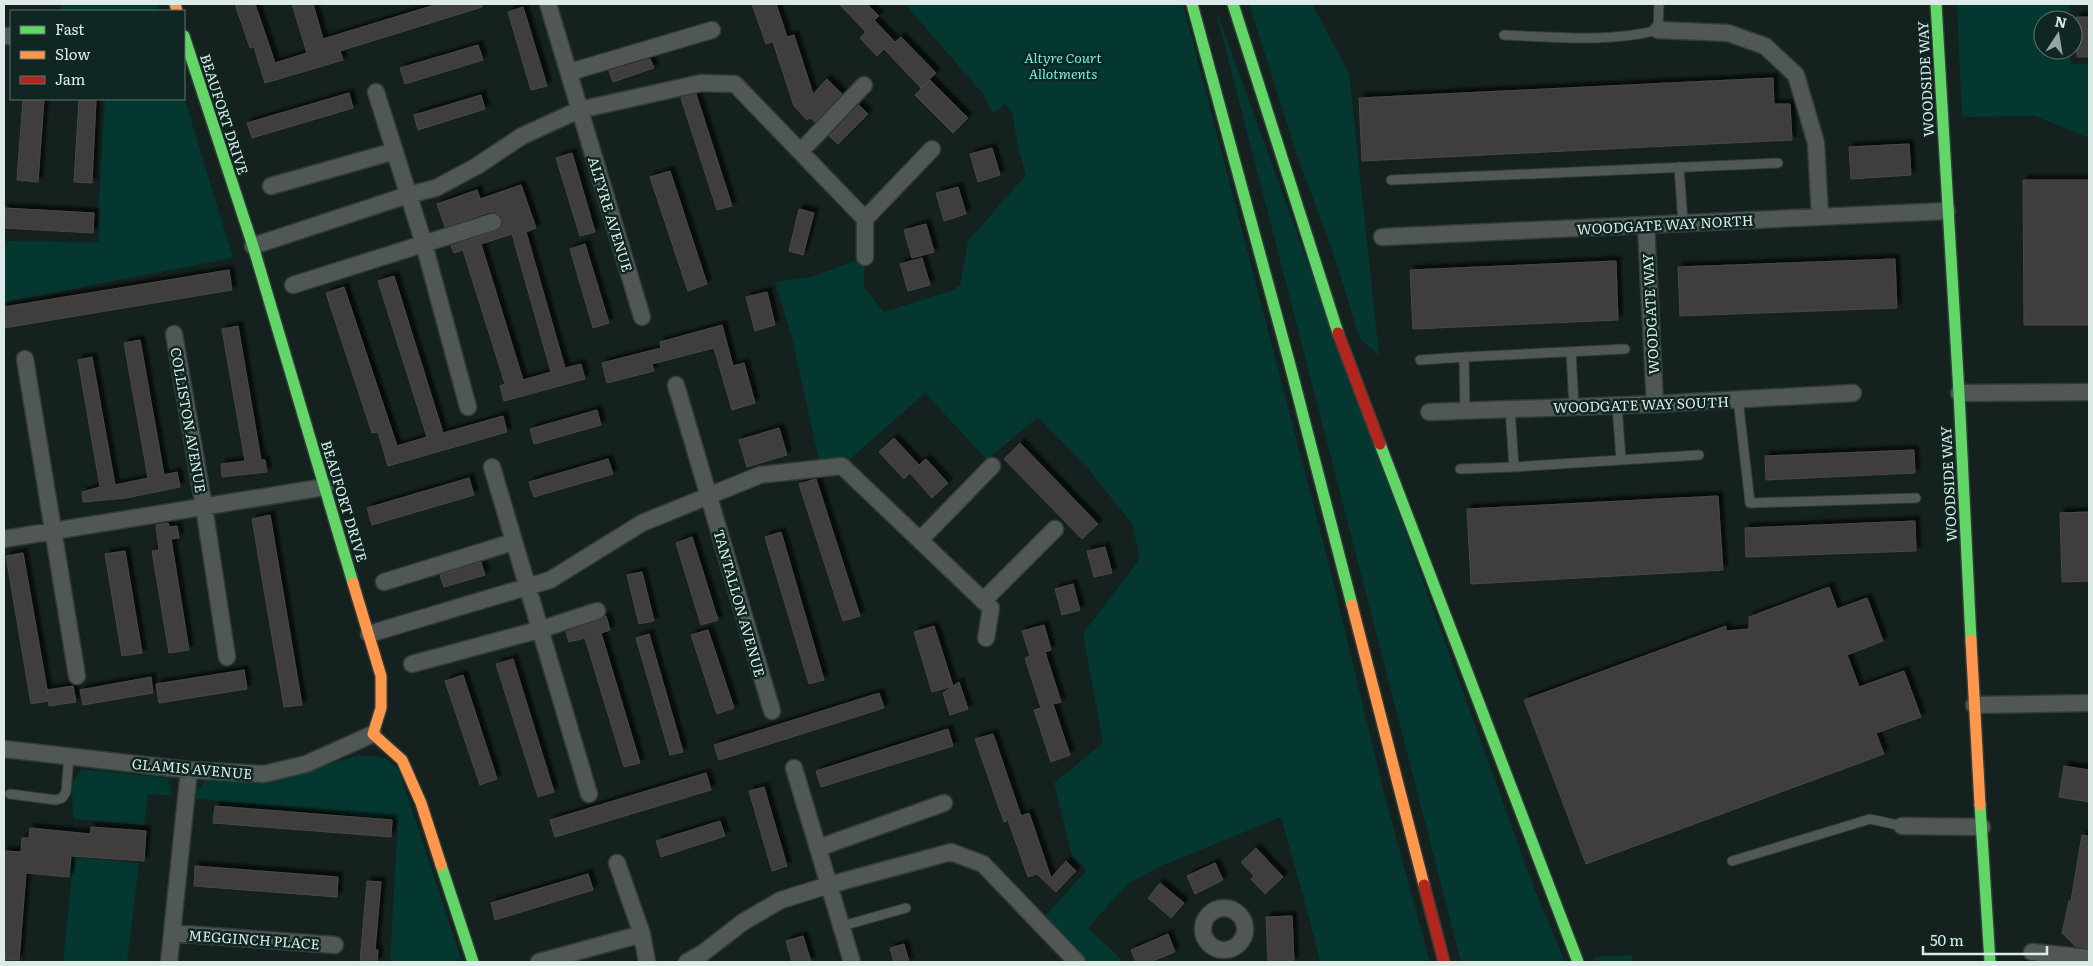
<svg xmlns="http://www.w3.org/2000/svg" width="2093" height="966" viewBox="0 0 2093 966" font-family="Literata,serif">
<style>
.green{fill:#043730}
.building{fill:#413c3e;stroke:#484949;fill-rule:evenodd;filter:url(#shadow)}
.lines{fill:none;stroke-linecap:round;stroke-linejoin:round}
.lane-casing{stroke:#313c39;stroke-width:11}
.street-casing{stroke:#313c39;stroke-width:19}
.fast-casing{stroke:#313c39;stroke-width:14}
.slow-casing{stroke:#313c39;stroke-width:14}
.jam-casing{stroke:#313c39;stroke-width:14}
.lane{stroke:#515755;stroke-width:9}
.street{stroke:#515755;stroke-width:16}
.fast{stroke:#63d668;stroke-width:11}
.slow{stroke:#ff974d;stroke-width:11}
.jam{stroke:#b3261e;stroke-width:11}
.labels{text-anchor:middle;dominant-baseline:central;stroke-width:5;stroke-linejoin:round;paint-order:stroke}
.park-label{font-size:14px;font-style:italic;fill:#76eedb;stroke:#0f2622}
.street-label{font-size:14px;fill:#ddebe8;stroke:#0f2622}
</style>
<defs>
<filter id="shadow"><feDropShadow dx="4.5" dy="-4.5" stdDeviation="1" flood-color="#0009"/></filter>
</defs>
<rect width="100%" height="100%" fill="#14211e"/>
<path class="green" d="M61,4H159L158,11H61Z
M905,4H1183L1330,569L1384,793L1430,962H1320L1310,921L1281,817L1161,866L1131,882L1111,902L1088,928L1124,962H1077L1039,923L1087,870L1072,856L1054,783L1103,743L1083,633L1140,559L1132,524L1084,464L1038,417L987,460L925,393L842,466L821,469L792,338L775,282L811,277L865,257L864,287L884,312L953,290L960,285L968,241L1026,175L1018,148L1012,112L1005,104L993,114L983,94Z
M1214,4L1534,888L1565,962H1461Z
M1249,4H1312L1349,73L1379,355L1360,339L1332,249L1298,158Z
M1957,4H2069V20H2043V50H2070L2071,64H2089V138L2035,116L1962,117Z
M184,97L233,258L4,302V241L99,242V200L105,99H184Z
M359,755L386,758L399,771L462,962H390L398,820L191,798L207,779L252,780L293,776Z
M82,769L168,778L172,796L148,794L144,825L73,819L72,783Z
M74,857L139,863L127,962H63Z
M1631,955L1634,962H1595L1593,957Z"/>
<path class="building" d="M235,4H255L275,63L307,53L292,4H313L323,39L438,4H482V7L340,51L343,60L265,83L254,47L250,48Z
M752,4H776L787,37L794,35L813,94L827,79L842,94L815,122L810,118L807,120L794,106L773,42L766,44Z
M839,4H867L879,16L874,20L895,42L901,37L936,73L921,88L884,49L877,56L860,38L866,32Z
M523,7L547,86L531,90L508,12Z
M2076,17H2089V57H2077Z
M478,45L483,60L405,84L400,68Z
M650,59L654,68L613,82L609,71Z
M1773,78L1774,104H1790L1792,140L1362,161L1359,98Z
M930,80L968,118L953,133L915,95Z
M349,93L353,108L252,138L247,123Z
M696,94L732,206L717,210L681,98Z
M481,95L485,109L418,130L414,115Z
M23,99H44L38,182L17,180Z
M79,99H96L92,183L74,182Z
M859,105L868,114L838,144L829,136Z
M1909,144L1911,175L1851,179L1849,147Z
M992,148L1000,175L978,182L970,154Z
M572,153L595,232L580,236L556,158Z
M670,171L707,284L688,291L650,177Z
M2023,180H2089V325H2024Z
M521,185L536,228L526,232L565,368L581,364L585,379L504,401L500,386L505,384L463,250L454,253L451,246L496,231L503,225L502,219L496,212H490L445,227L437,204L477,190L480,199ZM512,234L551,372L523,380L481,244Z
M958,187L966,214L944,221L936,193Z
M4,208L94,213L93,233L4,228Z
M799,209L814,213L803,255L789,251Z
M926,224L934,252L912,258L904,230Z
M585,244L609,323L593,328L570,249Z
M922,258L930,285L908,291L900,264Z
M1895,259L1897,308L1680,316L1678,267Z
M1616,261L1618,320L1413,329L1410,270Z
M229,270L232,290L4,328V307Z
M394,276L443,433L503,416L507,432L388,466L378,432L372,433L326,293L344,287L397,446L427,437L378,281Z
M767,292L775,325L755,331L746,297Z
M722,325L733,366L744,363L755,403L732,410L714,348L652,364L654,371L607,383L602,363L661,348L660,342Z
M238,326L261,460H265L267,472L222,477L221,464L245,461L222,329Z
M140,340L164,475L177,472L180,487L126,498L83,502L82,492L100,487L78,360L92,357L115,485L148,478L124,343Z
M597,410L601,425L534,444L530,429Z
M779,428L787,455L747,467L739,440Z
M894,438L919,465L913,470L926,459L948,483L932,498L910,473L904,479L879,452Z
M1020,443L1098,524L1082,539L1004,459Z
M1914,450L1915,473L1766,480L1765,456Z
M608,459L613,474L534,497L529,482Z
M469,478L474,495L372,525L367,508Z
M816,479L860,616L843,621L799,484Z
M1718,496L1723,570L1471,584L1467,509Z
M2089,512V581L2062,582L2060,513Z
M270,515L302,705L284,707L252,519Z
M1915,521L1916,551L1746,557L1745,528Z
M168,523L169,527L177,526L179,538L171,539L189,650L169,653L152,551L159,550L156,525Z
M781,532L824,680L809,684L765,537Z
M692,537L718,620L701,625L676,543Z
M1105,547L1112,573L1094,577L1087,551Z
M125,551L142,653L122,656L105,554Z
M23,553L48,695L47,690L73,686L76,702L49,706L48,701L31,704L6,556Z
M481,562L485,575L444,587L440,575Z
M642,572L654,621L639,624L627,575Z
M1073,584L1080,610L1062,615L1055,589Z
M1829,587L1837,609L1867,598L1883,641L1847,655L1859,687L1904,671L1921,717L1876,733L1884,754L1586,864L1524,700L1726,626V631L1749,629V617Z
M606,616L610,630L601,633L640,763L624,767L585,638L569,642L566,632L600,620Z
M1044,625L1051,650L1045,652L1061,702L1053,704L1070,755L1051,762L1034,710L1041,708L1025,658L1030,656L1022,631Z
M934,626L953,686L959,682L968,709L950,715L943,693L953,686L932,692L914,632Z
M708,630L734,708L717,714L691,635Z
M649,634L683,752L670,755L636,638Z
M513,659L554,792L538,797L496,664Z
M244,670L247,689L159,703L156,684Z
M463,675L497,779L480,785L445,681Z
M151,677L153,693L83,705L80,690Z
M879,693L884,708L719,760L714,745Z
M948,729L953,746L821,787L816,771Z
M993,734L1021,816L1029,813L1051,878L1066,861L1076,871L1056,892L1037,874L1028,877L1008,820L1004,822L975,739Z
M2064,766L2089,770V802L2059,797Z
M706,773L711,790L555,837L550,820Z
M764,787L787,866L772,871L749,791Z
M215,806L392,820L391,837L213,823Z
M720,821L725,836L661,857L656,841Z
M91,827L146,831L144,861L71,856L69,877L26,873L19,960H4V851L21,852L22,838H29L30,828L90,834Z
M2082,835L2089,836V948L2075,946L2062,933L2069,901H2071Z
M1256,848L1283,877L1265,894L1251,879L1254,876L1241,862Z
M1215,863L1223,880L1195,894L1187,876Z
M195,866L338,877L337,897L194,886Z
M588,874L593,890L495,920L491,903Z
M367,881L381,882L375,950H378L377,962H360Z
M1160,883L1184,903L1171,918L1148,898Z
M1292,916L1294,962H1268L1266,917Z
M1168,934L1175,952L1150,962H1136L1131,950Z
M803,936L811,962H792L786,941Z
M904,944L909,962H894L890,948Z"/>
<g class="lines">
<defs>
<path id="lane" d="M1504,35C1555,37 1608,43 1658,30L1659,4
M1679,167L1683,223
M1391,180L1778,163
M1571,352L1574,407
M1420,360L1464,357
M1738,399L1750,503L1916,498
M1510,409L1514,467L1621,460L1617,405
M1465,411L1464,357L1625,349
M1621,460L1699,455
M1460,469L1514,467
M10,794L56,800L62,798L66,792L69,756
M1732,861L1870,819L1902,826
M842,926L906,908"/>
<path id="street" d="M548,4L642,317
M1658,30L1728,33L1765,46L1796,75L1816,143L1820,217
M4,36H11
M570,72L712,30
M376,92L424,244L468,407
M801,151L864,85
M271,186L395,151
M865,219L932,149
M1646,225L1655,404
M1382,237L1947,211
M253,246L408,195L436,188L477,166L522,136L579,110L701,83L735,84L865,219V257
M293,285L493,222
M174,334L204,507L227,657
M25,359L77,676
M676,385L772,711
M1959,393L2089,392
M1429,412L1655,404L1853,393
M492,467L589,794
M4,539L325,487
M920,540L992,466
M384,582L513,542
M983,601L1055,529
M369,634L550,580L642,523L760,475L842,466L991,608L986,638
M412,664L542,629L597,611
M1974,705L2089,703
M4,749L189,770L264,774L306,764L373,734
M794,768L852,962
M1902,826L1982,827
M818,848L944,803
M617,863L642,934L647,962
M1203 929a21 21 0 1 1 42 0a21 21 0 1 1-42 0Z
M172,933L335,945
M2032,952L2089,958
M169,962L189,770
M539,962L642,934
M687,962L703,953L743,922L781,900L829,885L951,852L983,864L1077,962"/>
<path id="fast" d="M1192,4L1290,365L1352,605
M1233,4L1338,333
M1936,4L1959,393L1971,640
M184,36L253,246L353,583
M1380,444L1578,962
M1980,805L1990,962
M441,865L473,962"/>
<path id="slow" d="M175,4L177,11
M353,583L381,676V708L373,734L402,760L421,803L441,865
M1352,605L1424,885
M1971,640L1980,805"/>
<path id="jam" d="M1338,333L1380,444
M1424,885L1444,962"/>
</defs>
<use href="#lane" class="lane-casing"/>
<use href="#street" class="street-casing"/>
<use href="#fast" class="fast-casing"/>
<use href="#slow" class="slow-casing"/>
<use href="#jam" class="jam-casing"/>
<use href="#lane" class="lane"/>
<use href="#street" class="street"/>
<use href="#fast" class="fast"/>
<use href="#slow" class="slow"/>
<use href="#jam" class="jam"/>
</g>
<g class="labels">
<g class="park-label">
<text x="1063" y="57">Altyre Court<tspan x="1063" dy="16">Allotments</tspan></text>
</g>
<g class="street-label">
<text transform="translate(1925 79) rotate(-93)">WOODSIDE WAY</text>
<text transform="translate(225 114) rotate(72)">BEAUFORT DRIVE</text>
<text transform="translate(611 214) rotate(73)">ALTYRE AVENUE</text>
<text transform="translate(1665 224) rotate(-3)">WOODGATE WAY NORTH</text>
<text transform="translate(1650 314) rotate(-93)">WOODGATE WAY</text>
<text transform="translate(1641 404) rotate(-2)">WOODGATE WAY SOUTH</text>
<text transform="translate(189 420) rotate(80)">COLLISTON AVENUE</text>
<text transform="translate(1948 484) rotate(-93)">WOODSIDE WAY</text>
<text transform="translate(345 501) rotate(73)">BEAUFORT DRIVE</text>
<text transform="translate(740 603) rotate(74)">TANTALLON AVENUE</text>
<text transform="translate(192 768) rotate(5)">GLAMIS AVENUE</text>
<text transform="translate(254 939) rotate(4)">MEGGINCH PLACE</text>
</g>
</g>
<rect width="2093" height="966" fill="none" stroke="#ddebe8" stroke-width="10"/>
<rect x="10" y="10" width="175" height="90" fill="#0f2622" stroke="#617571"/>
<rect x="20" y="26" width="25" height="8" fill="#63d668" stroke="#617571"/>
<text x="55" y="35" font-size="15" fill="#ddebe8">Fast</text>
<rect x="20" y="51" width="25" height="8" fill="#ff974d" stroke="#617571"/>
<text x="55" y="60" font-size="15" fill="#ddebe8">Slow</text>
<rect x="20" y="76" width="25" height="8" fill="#b3261e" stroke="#617571"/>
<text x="55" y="85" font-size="15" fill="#ddebe8">Jam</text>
<g transform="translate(2058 35) rotate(12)"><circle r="24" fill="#0f2622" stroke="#617571"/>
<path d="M0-4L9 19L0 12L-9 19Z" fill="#97a4a1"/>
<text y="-8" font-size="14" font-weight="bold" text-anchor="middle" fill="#ddebe8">N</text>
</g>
<path d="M1923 946v8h124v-8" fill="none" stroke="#ddebe8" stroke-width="2.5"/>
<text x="1930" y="946" font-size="15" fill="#ddebe8" stroke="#0f2622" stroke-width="4" paint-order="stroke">50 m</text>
</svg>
